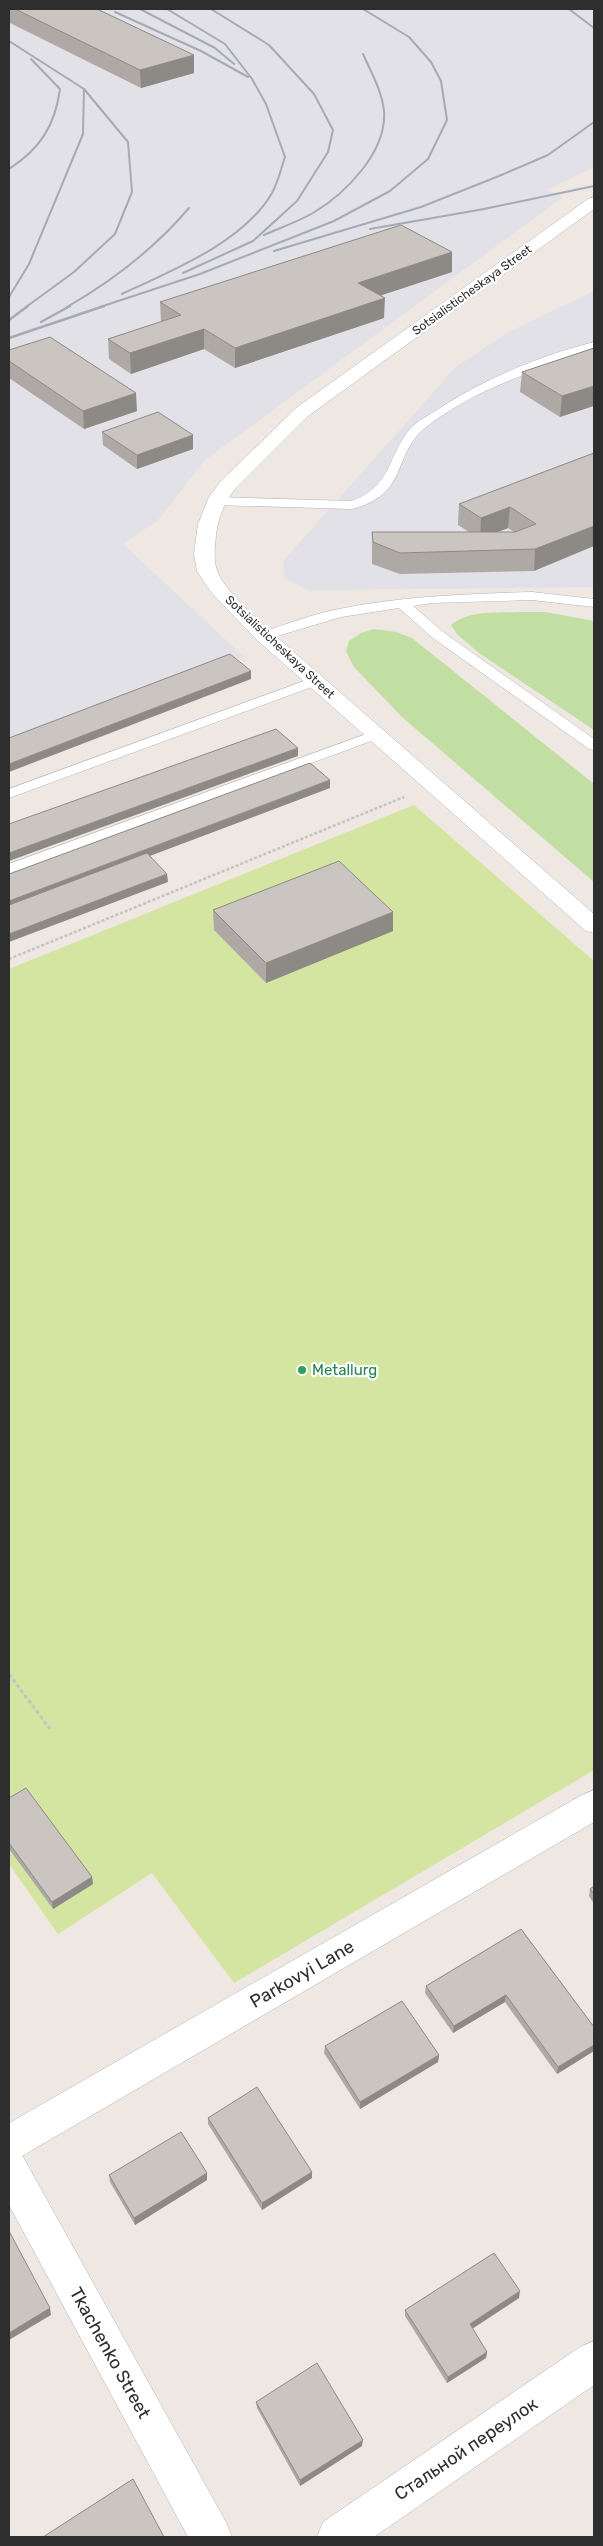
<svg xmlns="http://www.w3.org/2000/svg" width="603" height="2546" viewBox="0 0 603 2546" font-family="Rubik,sans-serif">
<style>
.industrial{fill:#e2e1e7}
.green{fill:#c1dfa3}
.pitch{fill:#d3e5a0}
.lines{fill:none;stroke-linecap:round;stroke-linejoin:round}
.lane-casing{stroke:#b2b6bc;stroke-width:1}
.street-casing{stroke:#b2b6bc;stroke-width:1}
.secondary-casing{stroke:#b2b6bc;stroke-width:1}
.path-far1{stroke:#c4c4c4;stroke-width:2.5;stroke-dasharray:3 2;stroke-linecap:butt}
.path{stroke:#c4c4c4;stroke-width:3;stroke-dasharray:4 2.5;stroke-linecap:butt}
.lane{fill:#fff;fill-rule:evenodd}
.street{fill:#fff;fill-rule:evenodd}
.secondary{fill:#fff;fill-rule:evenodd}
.rail-far1{stroke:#a4aab6;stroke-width:2}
.rail{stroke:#a4aab6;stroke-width:2.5}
.wall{fill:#aea9a5;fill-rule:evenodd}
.shaded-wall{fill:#8d8a86}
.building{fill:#cac5c0;stroke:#8d8a86}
.leisure-dot{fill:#2e9e5b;stroke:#fff;stroke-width:2}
.labels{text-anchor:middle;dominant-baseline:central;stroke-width:4.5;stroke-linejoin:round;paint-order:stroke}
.far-street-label{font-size:12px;fill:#2e2e2e;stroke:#fff}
.leisure-label{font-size:15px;fill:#27864d;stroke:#fff;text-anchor:start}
.near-street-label{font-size:18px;fill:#2e2e2e;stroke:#fff}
</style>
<rect width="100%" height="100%" fill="#eee7e2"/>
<path class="industrial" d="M9,9H594V167L547,190L563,197L205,460L158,520L123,544L244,657L9,747Z
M594,291V587L308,590L285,579L283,561L456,367L507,333Z"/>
<path class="green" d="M519,612H545L594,621V730L479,653L457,634L451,625C469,610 497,613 519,612Z
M374,629L396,632L412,638L594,784V882L402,717L354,667L346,651L349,641L361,633Z"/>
<path class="pitch" d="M414,805L594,961V1770L234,1983L152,1873L58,1934L9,1864V969Z"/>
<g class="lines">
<defs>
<path id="lane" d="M594,342V350C536,370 474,389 425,428C391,456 410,494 352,509L216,505L210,501L216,497L351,501C395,486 386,453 414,425C421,419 429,415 437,410C483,379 540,356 594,342Z
M532,592L594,599V607L532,600L432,603L413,606L443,632L594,739V750L589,749L433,638L399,608L341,617L264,640L257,636L259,633C285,625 312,614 339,609C403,596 467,594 532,592Z
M315,677L320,678L322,681L320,684L9,798V789Z
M369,733L374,734L376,737L374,740L9,874V864Z"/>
<path id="street" d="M9,2150L22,2155L226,2522L232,2537H188L9,2205Z
M594,2341V2385L374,2537H317L323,2522L580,2347Z"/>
<path id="secondary" d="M594,197V209L308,416L235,489C224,503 218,518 216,535C215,547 213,559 217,570C224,591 255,616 271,632L594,914V933L586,931L257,640L211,592L197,571L194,554L198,524L209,497L221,481L296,408L588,199Z
M594,1790V1822L22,2156L9,2161V2123L582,1795Z"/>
</defs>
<use href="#lane" class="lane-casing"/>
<use href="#street" class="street-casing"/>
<use href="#secondary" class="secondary-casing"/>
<path class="path-far1" d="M9,959L404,797"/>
<path class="path" d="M9,1674L50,1729"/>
<use href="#lane" class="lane"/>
<use href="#street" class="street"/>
<use href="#secondary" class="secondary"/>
<path class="rail-far1" d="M140,9L215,48L234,64
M569,9L594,28
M115,12L201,51L248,77
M9,41L84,89L128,142L132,192L115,234L74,272L26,307
M9,169C40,149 55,126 60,89L31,59
M370,229L484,209L594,186
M264,235C280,228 297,222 313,213C345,194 387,152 384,111C382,91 371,72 363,54
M274,251L421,207L499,176L548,155L594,122
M183,273L253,241L297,201L328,152L333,130L314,94L269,45L211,9
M122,294C171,271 244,242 272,193C278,182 281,169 285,157L266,104L252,79L225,44L167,9
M9,297L29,264L83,134L84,89
M67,307C114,280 154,249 189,208
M100,307L200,274L334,221L390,191L428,159L447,120L441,81L431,62L409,37L363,9"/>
<path class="rail" d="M9,320L28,306
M41,322L70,306
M9,338L104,306"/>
</g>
<path class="wall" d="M9,9H102L99,10L194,73L141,88L10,23Z
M452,272L381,295L384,318L235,368L204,349L131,374L109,359L108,339L161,322L160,302Z
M594,348L560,417L520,392L522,372Z
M9,350L137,411L84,429L9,378Z
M102,432L193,449L137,469L103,445Z
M594,453L534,571L400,574L372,564V532H469L458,525L459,504ZM508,528L514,532H498Z
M213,910L393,931L266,983L214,930Z
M9,1798L92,1877L93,1884L53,1909L9,1849Z
M594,1886V1904L589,1896L590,1889Z
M521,1929L594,2027V2051L557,2074L505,2002L453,2033L425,1993L426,1986Z
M325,2046L439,2055L438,2062L360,2109L324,2053Z
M208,2118L312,2178L262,2210L208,2124Z
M109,2175L207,2180L135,2225L110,2182Z
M519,2298L472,2328L487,2352L486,2358L447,2383L405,2316V2310Z
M256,2402L362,2446L300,2486L257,2408Z"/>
<path class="shaded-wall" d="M194,55V73L141,88L140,70Z
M452,252V272L358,303V283Z
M385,298L384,318L235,368V348Z
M204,329V349L131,374L130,353Z
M594,386V406L560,417L562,396Z
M136,393L137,411L84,429L83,411Z
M193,435V449L137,469V455Z
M510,507L508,528L480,539L481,518Z
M594,526V546L534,571L535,549Z
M251,671V679L9,772V764Z
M298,748V756L9,861V853Z
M330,780V788L9,909V901Z
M167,874L168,882L9,942V934Z
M393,912V931L266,983V963Z
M92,1877L93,1884L53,1909L52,1902Z
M506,1995L505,2002L453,2033L454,2026Z
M594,2045V2051L557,2074L558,2067Z
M439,2055L438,2062L360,2109V2102Z
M312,2172V2178L262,2210V2203Z
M207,2173V2180L135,2225L134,2218Z
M520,2291L519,2298L469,2331L470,2324Z
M50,2308L51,2315L9,2340V2333Z
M487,2352L486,2358L447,2383L448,2377Z
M363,2440L362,2446L300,2486V2480Z"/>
<path class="building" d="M15,9H97L194,55L140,70Z
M401,225L452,252L358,283L385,298L235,348L204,329L130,353L108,339L181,315L160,302Z
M50,337L136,393L83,411L9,361V350Z
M594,348V386L562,396L522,372Z
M158,412L193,435L137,455L102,432Z
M594,453V526L535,549L400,553L373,542L372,532H515L536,524L510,507L481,518L459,504Z
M230,654L251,671L9,764V738Z
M276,729L298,748L9,853V824Z
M310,763L330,780L9,901V874Z
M147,853L167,874L9,934V905Z
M339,861L393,912L266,963L213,910Z
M26,1788L92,1877L52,1902L9,1843V1798Z
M594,1886V1894L590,1889Z
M521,1929L594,2027V2045L558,2067L506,1995L454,2026L426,1986Z
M402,2001L439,2055L360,2102L325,2046Z
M257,2087L312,2172L262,2203L208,2118Z
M181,2132L207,2173L134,2218L109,2175Z
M9,2231L50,2308L9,2333Z
M494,2253L520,2291L470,2324L487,2352L448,2377L405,2310Z
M317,2363L363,2440L300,2480L256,2402Z
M133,2479L164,2537H43Z"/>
<circle class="leisure-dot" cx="302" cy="1370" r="5"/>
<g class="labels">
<g class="far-street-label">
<text transform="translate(472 290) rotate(-36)">Sotsialisticheskaya Street</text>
<text transform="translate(280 647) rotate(43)">Sotsialisticheskaya Street</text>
</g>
<g class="leisure-label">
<text x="312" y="1370">Metallurg</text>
</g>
<g class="near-street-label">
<text transform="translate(302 1974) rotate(-30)">Parkovyi Lane</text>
<text transform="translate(110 2353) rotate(61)">Tkachenko Street</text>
<text transform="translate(466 2449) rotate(-34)">Стальной переулок</text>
</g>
</g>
<rect width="603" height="2546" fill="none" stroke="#2e2e2e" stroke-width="20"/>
</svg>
